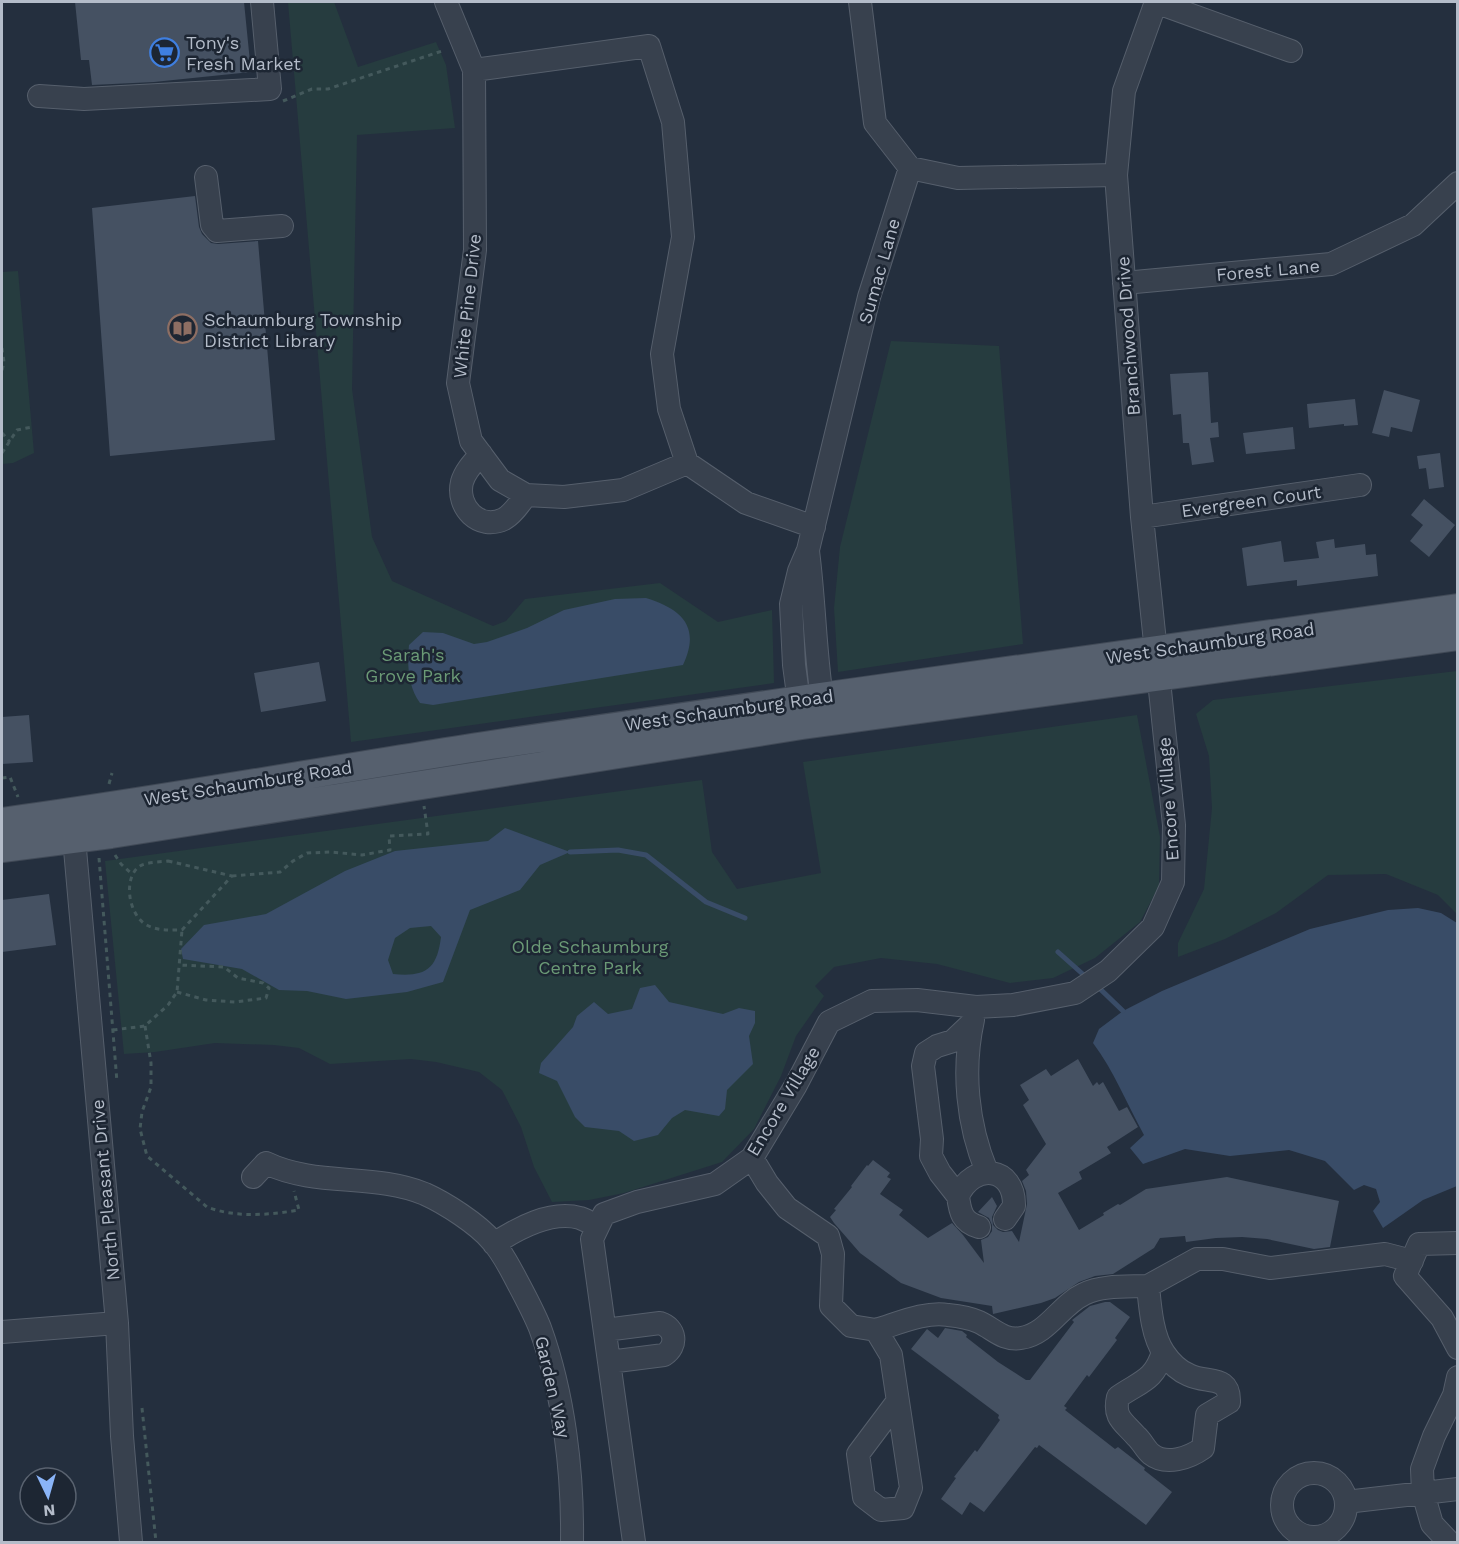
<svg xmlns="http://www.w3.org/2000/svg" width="1459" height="1544" viewBox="0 0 1459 1544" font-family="'Work Sans',sans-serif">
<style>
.green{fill:#263c3f}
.water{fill:#394c67;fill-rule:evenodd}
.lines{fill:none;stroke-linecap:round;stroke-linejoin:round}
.stream{stroke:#394c67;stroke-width:5}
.building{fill:#455162}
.minor-casing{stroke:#565f6c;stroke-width:24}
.major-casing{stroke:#414a57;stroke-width:30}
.path{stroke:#44595c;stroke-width:3;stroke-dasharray:4.5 4.5;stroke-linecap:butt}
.minor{stroke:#38414e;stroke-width:22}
.major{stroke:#56606e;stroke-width:28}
.labels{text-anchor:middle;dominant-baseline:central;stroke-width:5;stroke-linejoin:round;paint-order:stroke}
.poi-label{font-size:18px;fill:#b4bcc9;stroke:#1d2633;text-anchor:start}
.street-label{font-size:18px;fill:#b4bcc9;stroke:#1d2633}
.park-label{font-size:18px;fill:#6b9a76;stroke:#1d2633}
</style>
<rect width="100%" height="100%" fill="#242f3e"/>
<path class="green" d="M288,2H334L358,67L436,42L446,65L455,128L357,135L352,389L372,537L392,581L493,626L506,621L525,599L660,583L718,622L772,610L774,683L351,742Z
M18,271L34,453L13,463L2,464V272Z
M891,341L999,346L1023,644L838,672L834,608L840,547Z
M1457,671V914L1438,895L1386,874L1328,875L1276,913L1225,939L1178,957V943L1204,889L1212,808L1209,756L1196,714L1213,700Z
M1137,715L1160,837L1159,886L1140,922L1095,958L1053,978L1010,983L937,964L881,958L834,967L815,986L824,996L796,1036L781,1076L754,1129L722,1162L624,1193L589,1200L552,1202L534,1167L521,1127L502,1090L479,1072L436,1062L411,1059L330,1064L299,1048L274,1045L215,1043L155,1052L124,1054L105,861L702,780L712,852L737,889L821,873L803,762Z"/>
<path class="water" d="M646,598C682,609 701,627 683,665L433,705L420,703C408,687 407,664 409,645L423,632L443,633L474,644L487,642L527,628L564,610L615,599Z
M505,828L570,852L540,865L520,890L470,910L443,982L407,992L346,999L307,991L279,990L242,969L183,959L181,949L204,925L266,914L345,871L395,851L488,841ZM431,926L441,937C437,970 425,977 393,974L388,960L395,938L410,928Z
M1418,908L1441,913L1457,923V1186L1423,1200L1383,1228L1373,1211L1380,1202L1376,1189L1364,1185L1354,1190L1325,1161L1289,1150L1230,1156L1185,1149L1143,1164L1130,1148L1144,1135C1127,1104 1114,1071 1093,1043L1099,1029L1123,1011L1162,991L1310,929L1388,910Z
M655,985L669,1002L723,1014L739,1008L755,1011V1023L749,1036L753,1064L727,1090L725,1109L719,1116L685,1110L672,1118L658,1135L634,1141L619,1131L585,1127L575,1117L557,1081L539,1073L541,1063L573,1027L577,1016L594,1002L608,1014L632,1009L640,988Z"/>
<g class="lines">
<path class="stream" d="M570,852L618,850L646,855L706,902L745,918
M1058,952L1086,977
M1096,985L1123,1011"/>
</g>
<path class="building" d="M75,2H244L251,72L154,82L92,85L89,60H81Z
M195,196L199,227L202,234L211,243L218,244L258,241L275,440L110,456L92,208Z
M1208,372L1211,423L1218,422L1219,437L1210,438L1214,462L1192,465L1189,443H1183L1181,414L1173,415L1170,374Z
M1384,390L1420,400L1412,432L1391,427L1389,437L1372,433Z
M1355,399L1358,425L1344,426V424L1309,428L1307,404Z
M1293,427L1295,449L1246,454L1243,433Z
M1440,453L1444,487L1429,489L1426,468L1419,469L1417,456Z
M1424,499L1455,525L1429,557L1410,541L1423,525L1411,515Z
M1334,539L1335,548L1365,544L1366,555L1376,554L1378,576L1297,586V580L1247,586L1242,548L1281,541L1284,562L1319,558L1316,542Z
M319,662L326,701L261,712L254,673Z
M29,715L33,762L2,764V717Z
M49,894L56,945L2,952V900Z
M1078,1059L1093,1086L1097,1082L1099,1085L1103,1082L1119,1111L1127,1107L1138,1127L1107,1147L1111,1153L1079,1172L1082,1179L1058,1193L1079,1230L1104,1215L1103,1213L1118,1204L1120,1205L1146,1189L1227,1177L1339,1201L1330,1247L1314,1249L1267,1239L1242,1237L1216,1238L1186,1242L1185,1236L1160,1238L1154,1248L1113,1274L1095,1276L1079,1282L1055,1298L1041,1303L993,1314L992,1306L941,1298L901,1283L860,1253L834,1223L830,1217L836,1210L834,1209L852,1187L851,1186L867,1165L868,1166L873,1160L890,1173L887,1177L891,1179L880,1194L903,1210L899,1215L928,1238L952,1223L963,1235L984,1263L981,1240L988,1237L992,1231V1225L989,1218L978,1212L992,1197L997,1206L992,1217L993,1225L998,1230L1003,1232L1012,1231L1019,1242L1027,1204L1026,1191L1022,1181L1029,1175L1026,1170L1046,1144L1023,1105L1029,1100L1020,1085L1046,1069L1051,1076Z
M1105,1302H1110L1130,1317L1115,1338L1117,1340L1089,1377L1087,1375L1064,1406L1067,1408L1065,1410L1115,1449L1118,1447L1145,1468L1144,1470L1172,1492L1146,1525L1039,1445L1037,1448L1035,1447L984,1512L970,1502L962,1515L941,1499L956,1478L954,1477L975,1450L977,1452L1000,1420L998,1418L999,1415L911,1349L927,1329L938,1338L945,1328L962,1331L967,1335L966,1337L998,1362L1026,1380H1030L1074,1322L1072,1320L1090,1306Z"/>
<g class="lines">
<defs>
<path id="minor" d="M446,2L474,70L475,250L458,383L471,441L500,480L526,495L564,497L623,490L687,463L746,503L814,527
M1155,2L1291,51
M474,70L649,46L673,122L683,237L662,354L669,409L687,463
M39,96L84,99L270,89L262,2
M910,168L958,178L1116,175
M206,177L212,225L217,231L282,226
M1124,283L1331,264L1413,225L1458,183
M481,454C474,462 465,471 462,482C456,507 479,531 504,519C513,514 520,503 526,495
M1142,517L1360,485
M808,551C815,605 815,659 824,712
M801,717L794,665L791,604L799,571L808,550L869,297L910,168L875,123L860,2
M74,838L117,1323L122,1436L131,1542
M973,1020C962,1070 967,1124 987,1172
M752,1158L767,1183L787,1208L828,1236L833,1254L831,1306L851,1326L876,1330L891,1355L911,1488L903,1508L881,1510L864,1497L858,1454L897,1402
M253,1177L266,1163C316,1187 374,1173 425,1194C445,1203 478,1224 492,1241C503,1253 510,1268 518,1283C526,1298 534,1313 540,1328C564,1394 573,1473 572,1542
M958,1196L940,1173L931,1156L932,1139L923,1066L926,1053L937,1046L953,1041L972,1023
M979,1227C962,1222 960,1212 958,1196C973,1162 1015,1166 1014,1206L1005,1219
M1458,1243L1419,1244L1405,1276L1442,1318L1458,1348
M494,1244C518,1228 551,1210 580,1218C586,1220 592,1224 598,1226
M605,1330L660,1323C676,1328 678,1346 664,1355L609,1362
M876,1330C897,1324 925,1311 948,1315C958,1316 970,1318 979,1322C994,1329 1003,1341 1021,1338C1048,1334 1060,1305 1084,1294C1102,1285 1128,1287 1148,1286
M2,1332L117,1323
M1163,1352C1154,1381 1141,1381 1118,1397C1113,1418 1124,1422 1136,1436C1142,1441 1145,1449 1151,1454C1166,1466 1189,1458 1203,1448L1207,1415L1229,1402C1230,1374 1207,1384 1189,1375C1179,1371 1170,1362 1164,1353C1152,1336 1150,1306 1148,1286L1197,1259H1223L1270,1268L1385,1254L1412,1261
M1282 1505a32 32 0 1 1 64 0a32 32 0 1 1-64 0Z
M1346,1502L1458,1489
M634,1542L592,1239L604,1214L637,1202L715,1184L752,1158L796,1085L829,1022L872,1001L917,1000L976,1007L1013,1005L1075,993L1108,971L1153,927L1173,882L1174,825L1142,517L1116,175L1124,91L1156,2
M1449,1542L1432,1524L1423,1493L1422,1469L1434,1436L1454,1395L1458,1377"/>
<path id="major" d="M2,822C165,800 328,770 491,745C813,697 1135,653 1458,608
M2,848L111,834L802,725L1458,636"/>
</defs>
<use href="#minor" class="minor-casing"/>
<use href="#major" class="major-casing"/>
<path class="path" d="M283,101L312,89H328L445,50
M2,348L4,362L2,371
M2,433L10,442
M2,453L17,430L32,427
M2,778L10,777L18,797
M109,784L112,773
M115,855L121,864L132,874
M99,858L117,1082
M168,861L232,876L182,930C168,930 156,931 145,924C128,913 123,877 140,866C147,862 160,862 168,861Z
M232,876L280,872L293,861L307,853L331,852L362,855L390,850L389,836L428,834L424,806
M177,992L206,1000L235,1002L266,998L269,988L263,983L238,978L224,967L179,965
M145,1026L151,1063V1087L142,1112L140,1129L147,1156L207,1207C236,1218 269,1215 299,1210L294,1191
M113,1030L145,1026L168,1005L177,992L182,930
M142,1408L156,1542"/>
<use href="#minor" class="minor"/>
<use href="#major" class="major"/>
</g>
<defs>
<symbol id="supermarket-ring" viewBox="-11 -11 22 22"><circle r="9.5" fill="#1d2633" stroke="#3f7fe0" stroke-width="1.5"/><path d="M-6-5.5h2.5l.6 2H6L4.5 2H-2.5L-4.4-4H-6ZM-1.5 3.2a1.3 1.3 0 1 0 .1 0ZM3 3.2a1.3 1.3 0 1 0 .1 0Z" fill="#3f7fe0"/></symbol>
<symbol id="library-ring" viewBox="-11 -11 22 22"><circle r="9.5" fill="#1d2633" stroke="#8d6e63" stroke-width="1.5"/><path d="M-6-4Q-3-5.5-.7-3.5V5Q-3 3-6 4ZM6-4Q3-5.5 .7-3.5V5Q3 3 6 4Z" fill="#8d6e63"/></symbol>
</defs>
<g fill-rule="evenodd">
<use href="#supermarket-ring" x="148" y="36" width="33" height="33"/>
<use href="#library-ring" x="166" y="312" width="33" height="33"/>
</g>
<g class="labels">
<g class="poi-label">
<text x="186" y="42">Tony's<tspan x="186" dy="21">Fresh Market</tspan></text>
<text x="204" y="319">Schaumburg Township<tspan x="204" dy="21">District Library</tspan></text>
</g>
<g class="street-label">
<text transform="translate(1268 270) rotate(-5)">Forest Lane</text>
<text transform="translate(879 271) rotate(-74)">Sumac Lane</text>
<text transform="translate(467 306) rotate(-84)">White Pine Drive</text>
<text transform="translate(1128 336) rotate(-94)">Branchwood Drive</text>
<text transform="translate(1251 501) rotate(-8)">Evergreen Court</text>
<text transform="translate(1210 643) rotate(-8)">West Schaumburg Road</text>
<text transform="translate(729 710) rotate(-8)">West Schaumburg Road</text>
<text transform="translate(248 783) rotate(-9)">West Schaumburg Road</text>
<text transform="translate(1168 799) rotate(-94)">Encore Village</text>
<text transform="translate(783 1101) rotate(-59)">Encore Village</text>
<text transform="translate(105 1190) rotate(-95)">North Pleasant Drive</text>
<text transform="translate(553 1387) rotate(77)">Garden Way</text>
</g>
<g class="park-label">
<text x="413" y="654">Sarah's<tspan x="413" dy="21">Grove Park</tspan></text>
<text x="590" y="946">Olde Schaumburg<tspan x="590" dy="21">Centre Park</tspan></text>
</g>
</g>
<rect width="1459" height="1544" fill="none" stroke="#b4bcc9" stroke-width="6"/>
<g transform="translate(48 1496) rotate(175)"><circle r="28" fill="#1d2633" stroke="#59626f" stroke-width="1.5"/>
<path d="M0-4.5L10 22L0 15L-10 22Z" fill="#8ab4f8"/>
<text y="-9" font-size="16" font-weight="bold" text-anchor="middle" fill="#b4bcc9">N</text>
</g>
</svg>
